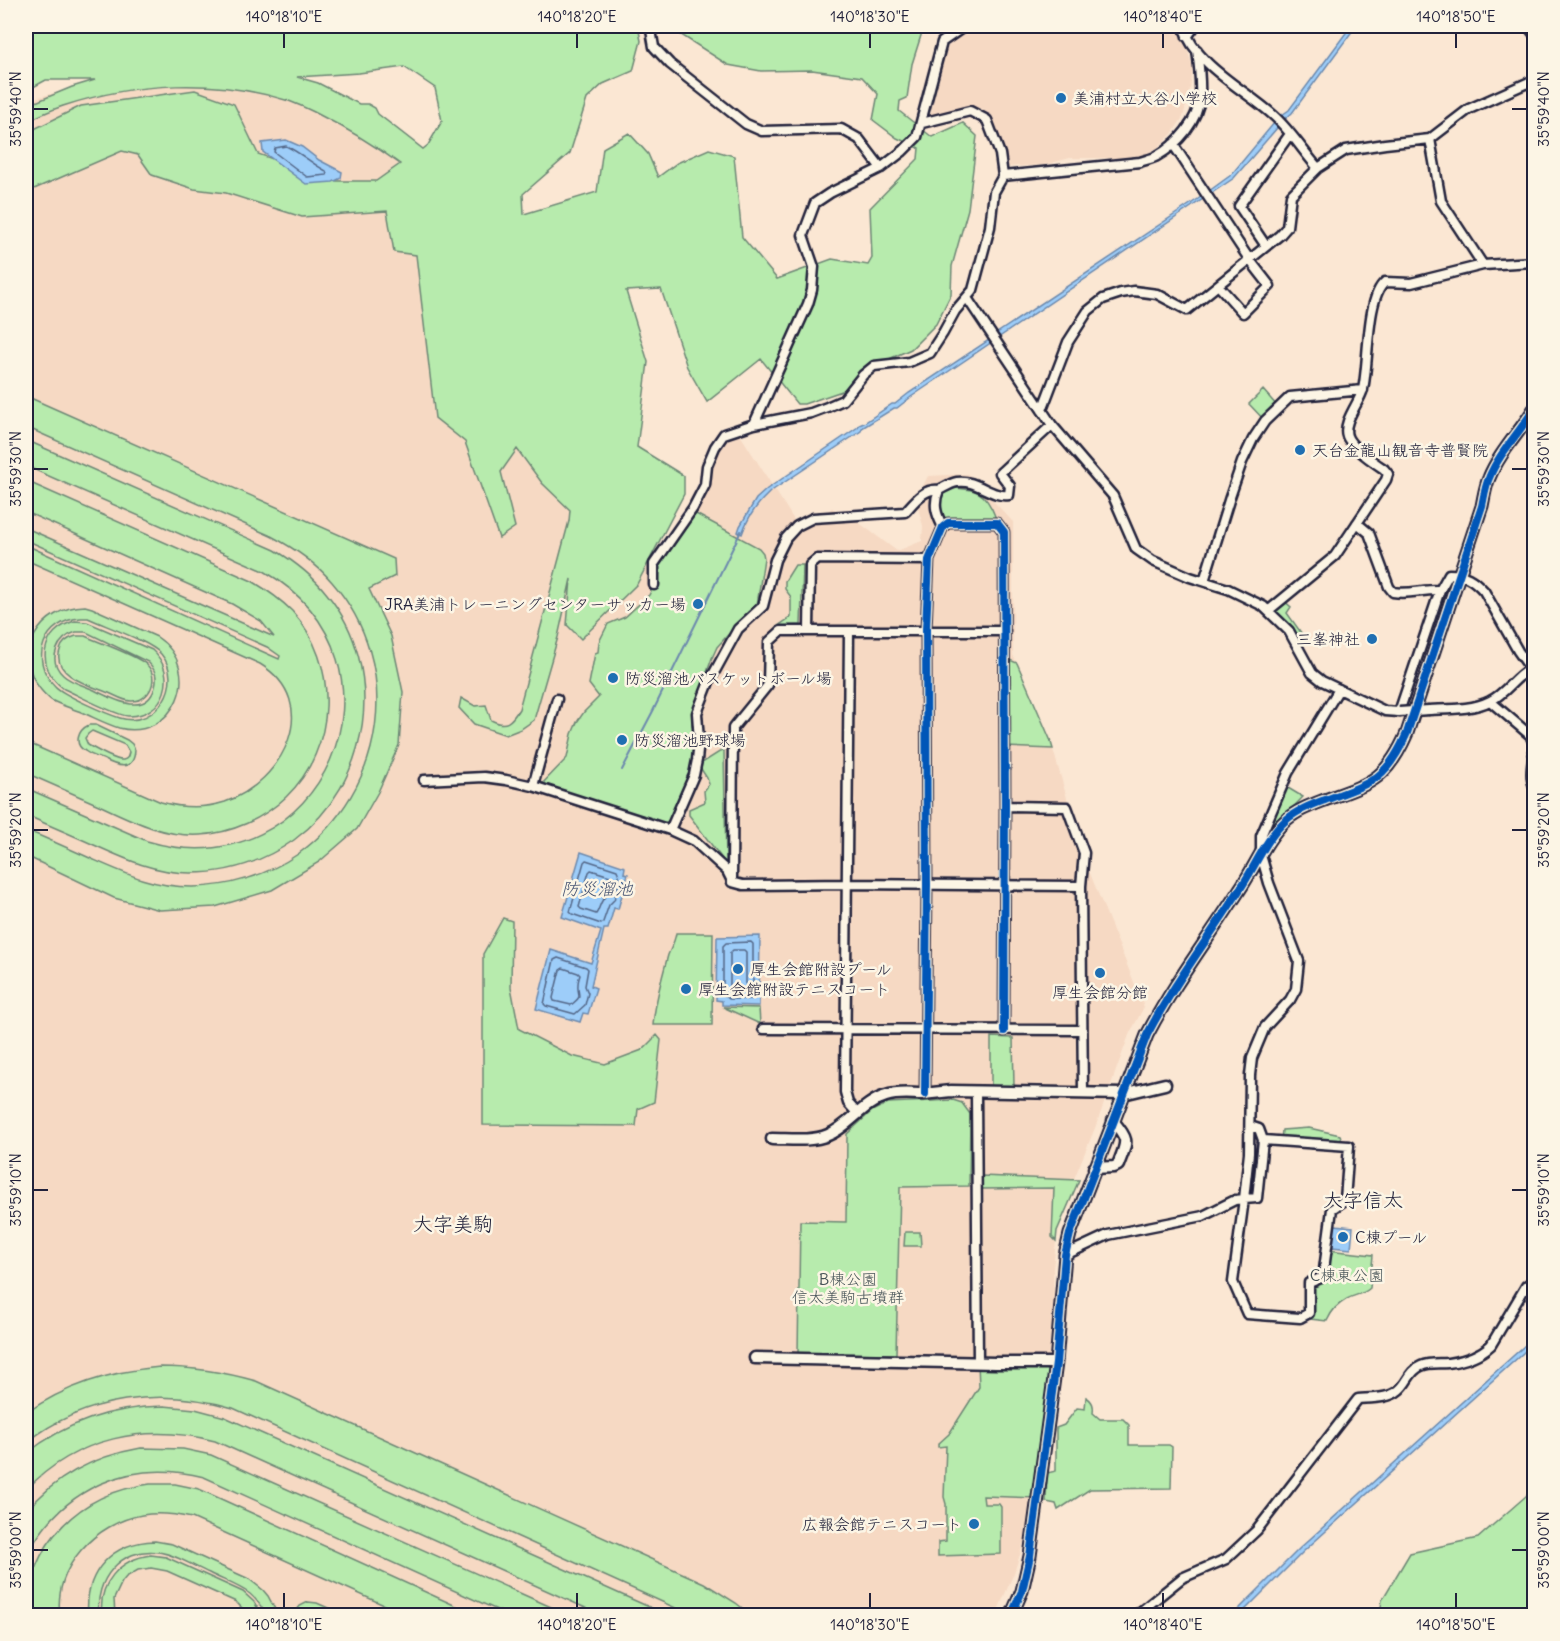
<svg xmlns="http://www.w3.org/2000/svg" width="1560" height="1641" viewBox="0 0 1560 1641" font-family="Delius,'Klee One',sans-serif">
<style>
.built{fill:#f6d9c3}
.green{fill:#b7ebad;stroke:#6c8674;stroke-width:1.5;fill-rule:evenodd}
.water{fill:#9dcdf9;stroke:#6c89ad;stroke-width:1.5}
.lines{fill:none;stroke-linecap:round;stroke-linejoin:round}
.shore{stroke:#536687;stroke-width:1.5}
.stream{stroke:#6c89ad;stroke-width:2}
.minor-casing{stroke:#22223b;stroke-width:13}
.tertiary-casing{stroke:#22223b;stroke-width:15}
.minor{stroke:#fcf5e5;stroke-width:8}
.tertiary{stroke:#fcf5e5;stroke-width:10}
.minor-bridge-casing{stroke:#22223b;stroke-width:13;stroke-linecap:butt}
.minor-bridge{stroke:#fcf5e5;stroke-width:8}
.cycleway-casing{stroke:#fcf5e5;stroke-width:11}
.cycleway{stroke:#0057b8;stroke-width:8}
.ticks{fill:none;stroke:#22223b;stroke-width:2}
.poi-dot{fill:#1f6fb2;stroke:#fcf5e5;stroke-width:2}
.labels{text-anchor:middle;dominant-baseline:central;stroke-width:5;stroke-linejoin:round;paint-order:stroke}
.poi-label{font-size:16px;fill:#22223b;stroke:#fcf5e5;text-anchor:start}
.park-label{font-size:16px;fill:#475458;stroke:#fcf5e5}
.water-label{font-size:18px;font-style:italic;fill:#475574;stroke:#fcf5e5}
.quarter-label{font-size:20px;fill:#22223b;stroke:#fcf5e5}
.neatline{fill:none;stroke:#22223b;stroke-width:2}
.ticks-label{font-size:15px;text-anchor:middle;fill:#22223b}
</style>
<rect width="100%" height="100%" fill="#fbe7d3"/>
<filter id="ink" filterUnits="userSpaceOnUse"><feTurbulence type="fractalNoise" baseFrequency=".0167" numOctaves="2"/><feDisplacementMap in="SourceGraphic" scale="12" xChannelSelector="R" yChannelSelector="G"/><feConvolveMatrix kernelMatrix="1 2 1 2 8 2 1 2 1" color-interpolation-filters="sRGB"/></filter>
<g filter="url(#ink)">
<path class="built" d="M971,26H1180L1193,68L1190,89L1183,117L1172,134L1157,148L1142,156L1123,158H1070L1044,165L1006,167L997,135L982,109L970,107L930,116L943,54L951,42Z
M137,73L243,77L409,153L583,501L659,554L676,536L715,447L739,433L801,531L832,508L858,522L897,551L922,541L923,526L916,500L928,476L968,474L1013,522V655L1050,739L1085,861L1144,1007L1129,1035L1095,1128L1059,1215L1053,1268L1056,1363L1038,1498L1014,1573L996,1615H26V100Z"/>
<path class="green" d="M26,26H638L641,41L633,71L603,84L587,99L570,153L523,194L524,214L597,192L603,148L629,133L648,154L658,177L677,163L709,149L734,156L742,237L777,279L832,259L868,265L872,258L870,208L918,159L919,148L897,138L873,120L878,94L862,77L812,70L761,71L728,65L669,27V26H924L912,64L907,98L900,101L899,111L932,137L963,123L977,136L968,209L952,266L951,294L936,324L911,349L874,366L842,391L804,404H797L761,359L707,402L687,367L661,289L626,291L648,362L637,447L684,476V494L637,584L581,639L567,625L571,579L558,637L534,720L521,729L506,735L474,724L459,708L461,698L475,706L486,705L491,720C506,728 511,722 519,709L569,521L570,510L542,483L517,449L501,472L515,527L499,538L465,442L435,418L416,255L394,252L387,211L302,217L226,193L194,189L152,175L138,155L122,151L34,189L26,182V133L81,106L195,90L234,104L258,154L337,181H376L400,164C373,144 344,127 314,112C306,108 297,104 289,101C216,78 136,82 63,106C51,110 38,116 26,122V106L72,87L95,80H46L26,91ZM404,67L435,88L442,121L428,145L423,149L378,114L375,108L368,104H359L318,83L297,77L359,73Z
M1263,390L1278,407L1265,421L1249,404Z
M26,396L394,559L395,576L369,589L391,636L403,692L399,745L378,792L357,829L319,862L272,890L215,907L160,910L114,898L26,856V830C48,839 70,849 92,859C126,874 154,887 192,887C229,887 268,875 298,854C387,790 404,665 332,582C315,562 294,548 271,536L26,427Z
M26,440L275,550C295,562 313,576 327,594C388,669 371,784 294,840C264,861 228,873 191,873C155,873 125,859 92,844C70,834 48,825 26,815V788L147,841C322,893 422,663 264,571L26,466Z
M26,481L252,581C267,590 280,599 292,611C340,664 337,748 286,797C263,819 232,833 200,835C164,837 133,821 101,806C76,795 51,784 26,773V742L161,802C182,808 203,809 225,802C283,782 324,703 260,664L26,560V545L279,659L280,656L267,647L26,540V528L274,637L261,621L232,604L26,512Z
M947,488C975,488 986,490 996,519L942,518L938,513L939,495Z
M696,514L759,548L763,553L764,558L757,605L754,614L735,627L717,647L712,658L692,715C691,725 694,734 694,744C694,773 680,796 668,821L663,824L541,785L567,758L572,734L577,722L584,712L599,697L589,684L595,653L598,652L599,642L608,624L625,617L649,595L655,583V563L690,515Z
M795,565H803L801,625L778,626L791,617V597L785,589V581Z
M1282,599L1291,607L1287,613L1302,634L1294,640L1268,611Z
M85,606L92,608L157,637C206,670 173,742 119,728C106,724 93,717 81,712C71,708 60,705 51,700C48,697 44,694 41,690C11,654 40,607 85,606ZM81,618H88C105,626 151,642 161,654C185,682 157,729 120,718C107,714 63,695 55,686C28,660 44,620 81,618Z
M75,621L87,622L152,650C179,674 165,717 128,716C115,715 78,695 64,689C35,668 40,630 75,621ZM76,632H86L148,662C155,669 158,677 155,687C146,719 111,698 92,689C83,685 70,682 63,675C47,660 57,638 76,632Z
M76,636H85C98,642 138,656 147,665C160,678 150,702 131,701C124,701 116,696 109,693C92,686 51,676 60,650C62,642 69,638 76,636Z
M1005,658L1017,663L1050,739L1053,749L1005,747Z
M89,725H96L127,740L132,744L135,750C134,773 116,766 103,759C97,757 90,755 85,751C73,744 78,730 89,725ZM92,731L125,745L129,752C128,756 128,759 123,760C117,761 95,749 88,745L85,738L88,734Z
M724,749L726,864L689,815V809L705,802L704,791L709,784L707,778L701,769L702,763Z
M1283,785L1303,797L1267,834L1265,827Z
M503,918L512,921L511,987L519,1029L572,1056L605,1064L642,1050L657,1035L661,1040L654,1102L638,1109L636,1126L483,1125V954Z
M676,933H713L712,1025H653C655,1001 662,978 668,955C671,948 675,941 676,933Z
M723,1007L759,1008L760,1024Z
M991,1037L1013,1038L1014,1086H991Z
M953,1100L962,1103L970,1114L969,1186L900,1187L896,1354L798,1353L800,1221L846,1222L847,1134L872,1111L888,1103Z
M1309,1128L1340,1135L1344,1145L1281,1141L1282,1130Z
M981,1176L1079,1180L1057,1231L1056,1241L1052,1237L1054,1188L981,1189Z
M905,1232H920L921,1246H904Z
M1327,1250L1373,1255L1370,1288C1363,1295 1355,1294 1347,1299C1337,1305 1332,1310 1327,1321L1310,1319L1309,1283L1323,1277Z
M978,1363H1056L1038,1498L983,1496L984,1504H999L1001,1507V1554L938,1556V1542L946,1541V1504L944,1497L946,1446L938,1447V1444L949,1434L979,1387Z
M160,1367C194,1367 224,1372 256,1381L704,1583L736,1603L751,1615H691L233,1408C162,1387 85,1396 26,1443V1413C66,1385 112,1371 160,1367Z
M1086,1397C1093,1401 1094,1406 1093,1413L1100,1419H1123L1129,1425V1445H1169L1172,1447L1171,1488L1090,1489L1058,1510L1056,1504L1046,1502L1047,1473L1056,1471V1428L1064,1425L1077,1408L1085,1409Z
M164,1406L195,1409L225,1417L667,1615H601L215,1441C146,1423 76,1437 26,1490V1454C66,1422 113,1407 164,1406Z
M141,1448L183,1449L211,1455L569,1615H508L204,1477C129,1458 61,1488 26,1557V1512C55,1476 95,1456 141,1448Z
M150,1484H175L199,1489L476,1615H406L192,1518C175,1514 159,1512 142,1515C96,1523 53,1567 60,1615H26C29,1543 79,1493 150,1484Z
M1534,1489V1615H1380L1382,1600L1410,1553L1478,1538Z
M155,1541L172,1544L249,1579L263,1590L268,1596L278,1615H266C262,1607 257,1600 250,1594C238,1585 222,1580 209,1573C193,1566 175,1554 158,1552C121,1547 94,1580 99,1615H88C84,1572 112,1542 155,1541Z
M151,1555L166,1557L243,1592L254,1602L262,1615H249L236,1602L167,1571L151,1568L138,1570L126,1577L122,1582L114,1599L115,1615H102C98,1584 119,1559 151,1555Z
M308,1602L317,1603L344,1615C339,1615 333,1616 328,1616C316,1614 311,1603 300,1615H293L300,1606Z"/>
<path class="water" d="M1351,26H1356L1292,113L1283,121L1234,178L911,397L897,408H894L862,428L861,431L770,492C758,503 747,519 742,534L738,532L740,526L756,499L767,489L858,427L859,425L864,423L892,404H895L909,393L989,340L991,337L1198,199L1231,175L1279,117L1289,110Z
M286,140L302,147L319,160L342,172L341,178L333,182L306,184L263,152L262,143Z
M581,852L625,867L624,873L628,874L618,909L614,908L608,929H604L591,986L596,988L588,1014L583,1013L580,1022L536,1009L551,950L591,963L601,931L562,917Z
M760,936L759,1006L722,1005V1001L716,1000L717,937Z
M1335,1225L1353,1227L1351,1249L1332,1247Z
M1534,1337V1343L1304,1551L1240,1615H1233L1300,1548Z"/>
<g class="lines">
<path class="shore" d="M286,146C301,153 312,164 326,171L327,175L307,177L274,152L275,148Z
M586,860L617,870L620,878L614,900L609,905L603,922L601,924L572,914L570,912L584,862Z
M591,870L610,876L612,878C610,888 607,894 602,901C599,906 599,910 596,914L581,909L579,907L589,872Z
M726,943L751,942L753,944V997L752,999H729L723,994V946Z
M733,950H744L746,952V989L744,992H732L730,989V953Z
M558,958L586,967L588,969L585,986L588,993L585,1005L575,1014L546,1006L544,1004L554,960Z
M563,968L578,973L580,975C579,978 578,981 578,984C577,997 584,995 571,1005L554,1001L553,998L560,970Z"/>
<path class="stream" d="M622,770L653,711L741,531"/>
<defs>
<path id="minor" d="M652,26L651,30L654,47L670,64L746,124L762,131L841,129L859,139L881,168
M1183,26C1196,66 1243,88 1273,115C1290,130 1303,151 1318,168
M1528,26L1534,34
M1187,37L1195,26
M1430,139L1441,201L1483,265
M1173,144L1249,259L1270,286L1243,313L1218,285
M1003,176L1140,162C1145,160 1152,159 1157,156C1178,144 1198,121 1200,97C1201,81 1199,65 1197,50
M1266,246L1239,206L1290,134
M967,298L1052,425L1113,496L1136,549L1153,561L1190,577L1228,589L1263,606L1289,631L1312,673L1322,681L1385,711L1399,712L1440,590L1449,574C1465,574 1473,579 1484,591L1518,651L1530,668
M1042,410L1068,342L1088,311L1103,299L1121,293L1134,291L1157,294L1187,310L1280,235L1287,227L1291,195L1318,168L1346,150L1385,144L1430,139L1469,109L1534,80
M754,424L808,304L812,290L814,267L803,235L815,203L830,193L881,168L903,151L917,137L942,42L965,26
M939,490C933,504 936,514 943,527
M1357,523L1369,533L1389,587L1393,592C1409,595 1424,589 1440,590
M1204,581L1230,497L1242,462L1253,439L1265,421L1290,397L1363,390
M654,585V564L693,508L705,485L707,466L715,447L724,434L754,424L811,413L827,407L843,400L863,375L874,366L909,362L930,353L943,333L955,311L973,290L990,227L994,192L1003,176L1000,154L987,120L970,111L922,123
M1268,611L1335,556L1386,480L1388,474L1384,469C1375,463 1350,446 1347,436C1342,422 1360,402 1363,389C1369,364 1366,297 1385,282L1411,283L1483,265L1534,262
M809,631L810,565L817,559L929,560
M849,631L845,1092L848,1103L857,1113
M1490,701L1530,735L1534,743
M1429,710C1449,709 1472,710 1490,701C1507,693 1516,674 1534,667
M1534,750C1533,762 1529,776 1534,786
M424,780L484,777L506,780L533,786L670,830L694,841L727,871L731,879
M533,786L557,699
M1005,806L1067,807L1084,853L1081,886L1083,1093
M670,830L694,775L697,760L699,741L697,713L709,682L738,629L763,606L775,560L786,538L797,526L813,518L905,512C914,502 924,488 939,490C945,487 951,483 957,482C977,479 991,498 1009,495L1010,486L1000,473L1052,425
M732,882L733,728L768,685L769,642L781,631H1005
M732,882L743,885L848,884L1081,886
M763,1029L1082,1030
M976,1092L978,1363
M925,1094L927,885L926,630L929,560L943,527L948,523H997L1004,532L1005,806L1004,1031
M1250,1126L1259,1129L1263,1140
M1263,1140L1349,1146L1345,1200L1332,1209L1323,1277L1309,1283V1313L1300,1318L1247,1314L1233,1282L1244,1199L1257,1198Z
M1065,1255L1108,1235L1203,1216L1235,1200L1244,1199L1249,1153L1250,1075L1252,1058L1265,1027L1290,1000L1296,989L1299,961L1269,883L1261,855V836L1288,773L1339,689
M1135,1616L1182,1578L1226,1559L1257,1530L1358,1399C1371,1398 1389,1399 1399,1390C1408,1383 1409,1371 1421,1366C1430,1362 1439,1364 1448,1363C1464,1361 1479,1356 1491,1345L1526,1286L1534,1280"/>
<path id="tertiary" d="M772,1139C790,1139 811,1142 828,1135C850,1126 862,1103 886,1096C898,1092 910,1094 923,1094C932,1093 941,1092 951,1091L1123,1094L1165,1084
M1094,1168L1114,1167L1118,1165C1127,1141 1130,1141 1113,1121
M755,1358L996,1363H1056
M1011,1616L1022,1591L1030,1556L1056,1363L1065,1255L1070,1234L1147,1035C1174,983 1209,938 1240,889C1255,867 1266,838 1286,820C1296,811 1309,806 1322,801C1368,784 1386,782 1407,733L1482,506C1484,497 1485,487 1489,478C1499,453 1520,432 1534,409"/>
</defs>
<use href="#minor" class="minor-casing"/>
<use href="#tertiary" class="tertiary-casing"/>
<use href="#minor" class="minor"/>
<use href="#tertiary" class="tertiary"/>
<defs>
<path id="minor-bridge" d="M1399,712L1429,710"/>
</defs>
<use href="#minor-bridge" class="minor-bridge-casing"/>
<use href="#minor-bridge" class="minor-bridge"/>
<defs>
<path id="cycleway" d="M925,1094L927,885L926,630L929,560L943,527L948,523H997L1004,532L1005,806L1004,1031
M1011,1616L1022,1591L1030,1556L1056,1363L1065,1255L1070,1234L1147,1035C1174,983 1209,938 1240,889C1255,867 1266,838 1286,820C1296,811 1309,806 1322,801C1368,784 1386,782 1407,733L1482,506C1484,497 1485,487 1489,478C1499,453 1520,432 1534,409"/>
</defs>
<use href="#cycleway" class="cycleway-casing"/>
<use href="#cycleway" class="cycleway"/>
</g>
</g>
<path class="ticks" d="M284,33V48M577,33V48M870,33V48M1163,33V48M1456,33V48M33,109H48M1512,109H1527M33,469H48M1512,469H1527M33,830H48M1512,830H1527M33,1190H48M1512,1190H1527M33,1550H48M1512,1550H1527M284,1593V1608M577,1593V1608M870,1593V1608M1163,1593V1608M1456,1593V1608"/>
<g class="poi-dot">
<circle cx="1061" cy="98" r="6"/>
<circle cx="1300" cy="450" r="6"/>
<circle cx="698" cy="604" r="6"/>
<circle cx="1372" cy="639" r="6"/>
<circle cx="613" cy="678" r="6"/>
<circle cx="622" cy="740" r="6"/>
<circle cx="738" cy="969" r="6"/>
<circle cx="1100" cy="973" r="6"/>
<circle cx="686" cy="989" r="6"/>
<circle cx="1343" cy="1237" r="6"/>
<circle cx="974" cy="1524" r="6"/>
</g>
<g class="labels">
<g class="poi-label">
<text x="1073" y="98">美浦村立大谷小学校</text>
<text x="1312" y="450">天台金龍山観音寺普賢院</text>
<text x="686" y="604" text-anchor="end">JRA美浦トレーニングセンターサッカー場</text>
<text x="1360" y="639" text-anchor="end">三峯神社</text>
<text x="625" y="678">防災溜池バスケットボール場</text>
<text x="634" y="740">防災溜池野球場</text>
<text x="750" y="969">厚生会館附設プール</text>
<text x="698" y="989">厚生会館附設テニスコート</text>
<text x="1100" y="992" text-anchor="middle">厚生会館分館</text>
<text x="1355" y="1237">C棟プール</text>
<text x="962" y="1524" text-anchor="end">広報会館テニスコート</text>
</g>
<g class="park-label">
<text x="1347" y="1275">C棟東公園</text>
<text x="848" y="1279">B棟公園<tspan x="848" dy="18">信太美駒古墳群</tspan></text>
</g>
<g class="water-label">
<text x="597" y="888">防災溜池</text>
</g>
<g class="quarter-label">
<text x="1363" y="1199">大字信太</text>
<text x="453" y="1223">大字美駒</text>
</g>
</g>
<rect width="1560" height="1641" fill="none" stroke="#fcf5e5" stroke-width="66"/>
<rect x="33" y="33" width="1494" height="1575" class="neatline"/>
<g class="ticks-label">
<text x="284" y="22">140°18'10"E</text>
<text x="577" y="22">140°18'20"E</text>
<text x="870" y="22">140°18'30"E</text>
<text x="1163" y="22">140°18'40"E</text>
<text x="1456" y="22">140°18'50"E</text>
<text transform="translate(16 109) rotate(-90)" y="5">35°59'40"N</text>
<text transform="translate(1544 109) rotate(-90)" y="5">35°59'40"N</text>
<text transform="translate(16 469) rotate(-90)" y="5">35°59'30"N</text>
<text transform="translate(1544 469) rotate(-90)" y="5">35°59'30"N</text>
<text transform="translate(16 830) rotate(-90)" y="5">35°59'20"N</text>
<text transform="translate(1544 830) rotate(-90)" y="5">35°59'20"N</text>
<text transform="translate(16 1190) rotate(-90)" y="5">35°59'10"N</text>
<text transform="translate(1544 1190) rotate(-90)" y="5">35°59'10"N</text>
<text transform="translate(16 1550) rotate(-90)" y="5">35°59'00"N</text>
<text transform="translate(1544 1550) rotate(-90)" y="5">35°59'00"N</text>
<text x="284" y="1630">140°18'10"E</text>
<text x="577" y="1630">140°18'20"E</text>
<text x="870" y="1630">140°18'30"E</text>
<text x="1163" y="1630">140°18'40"E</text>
<text x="1456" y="1630">140°18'50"E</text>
</g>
</svg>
